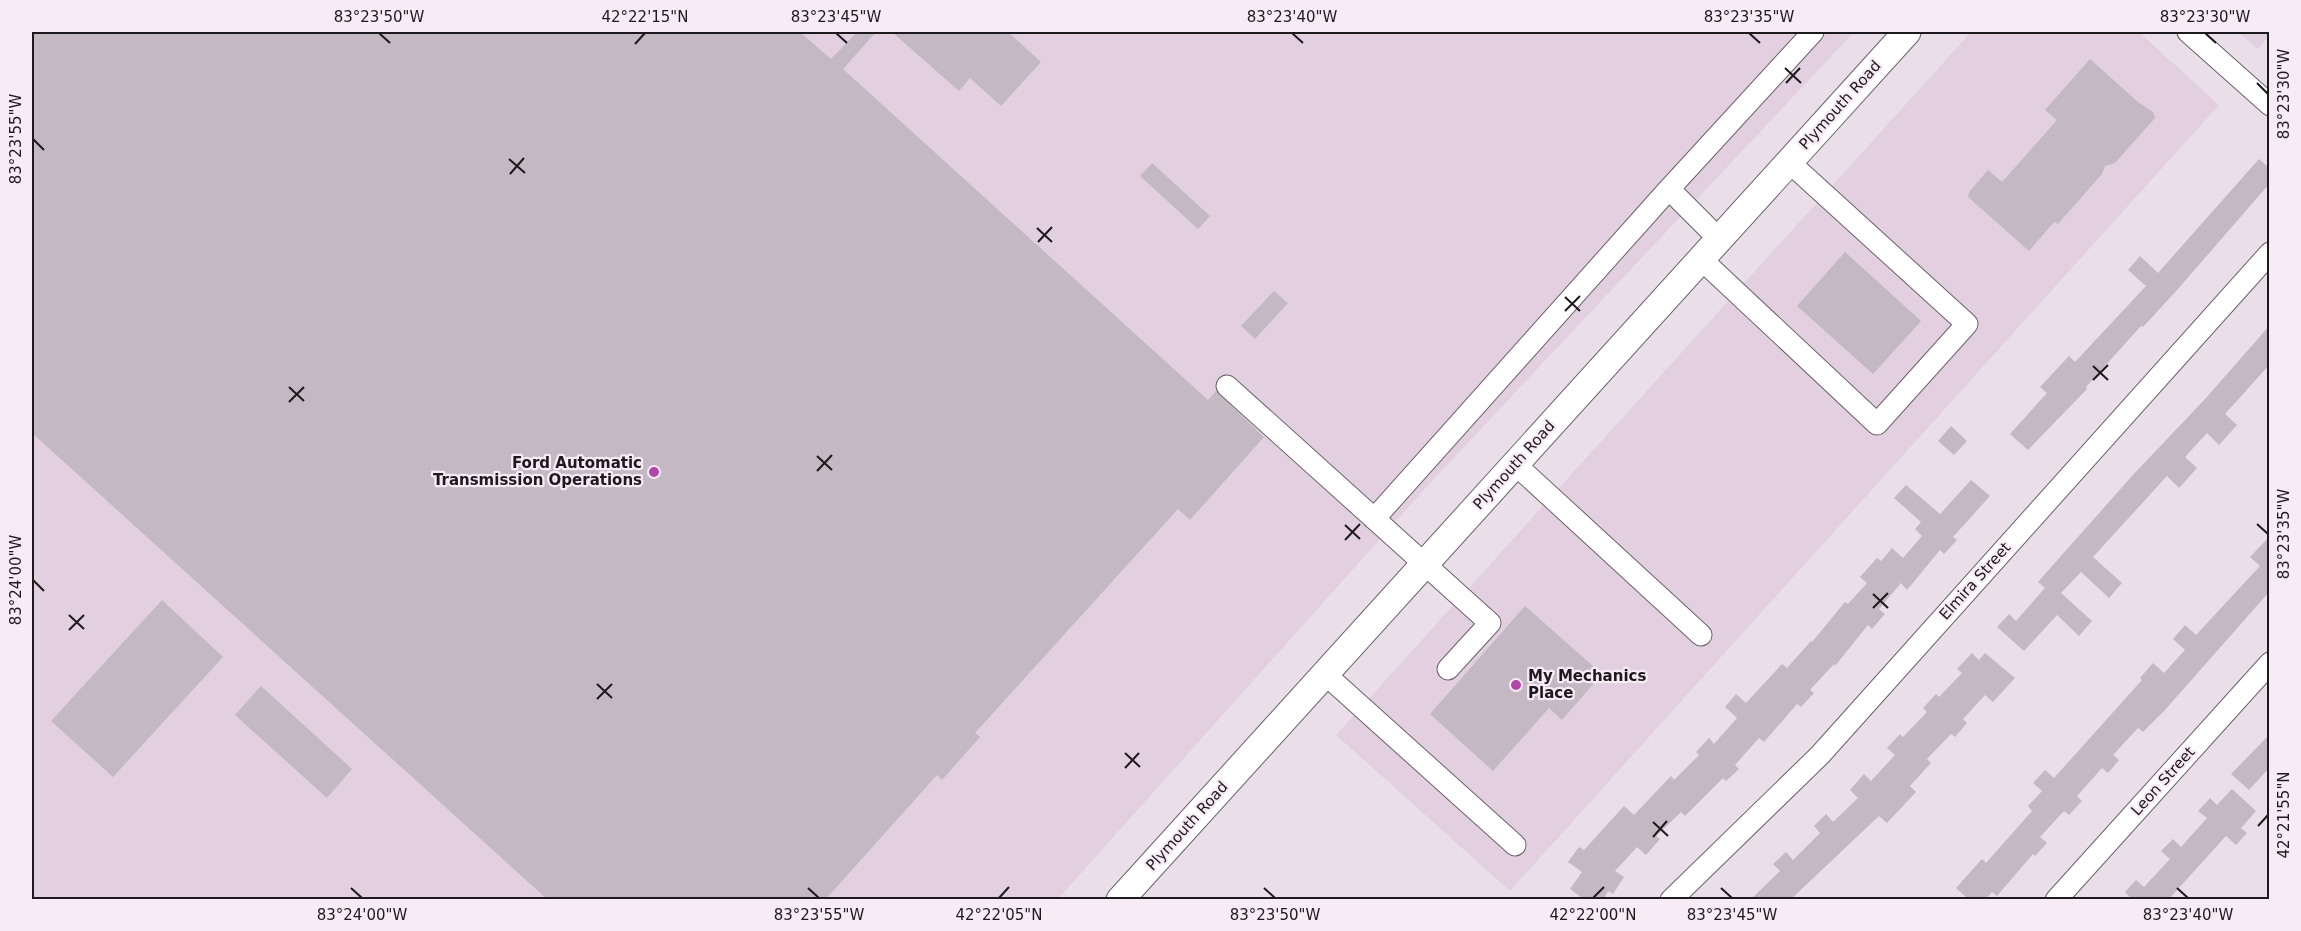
<svg xmlns="http://www.w3.org/2000/svg" width="2301" height="931" viewBox="0 0 2301 931" font-family="'DejaVu Sans',sans-serif">
<style>
.built{fill:#e2d0e0}
.building{fill:#c4b8c2}
.lines{fill:none;stroke-linecap:round;stroke-linejoin:round}
.minor-casing{stroke:#6b616a;stroke-width:23}
.major-casing{stroke:#6b616a;stroke-width:29}
.minor{stroke:#fff;stroke-width:21}
.major{stroke:#fff;stroke-width:27}
.ticks{fill:none;stroke:#1d191c;stroke-width:2}
.poi-dot{fill:#b048ab;stroke:#f7ebf6;stroke-width:2}
.labels{text-anchor:middle;dominant-baseline:central;stroke-width:4.5;stroke-linejoin:round;paint-order:stroke}
.street-label{font-size:15px;fill:#1d191c;stroke:#f7ebf6}
.poi-label{font-size:15px;font-weight:bold;fill:#1d191c;stroke:#f7ebf6;text-anchor:end}
.neatline{fill:none;stroke:#1d191c;stroke-width:2}
.ticks-label{font-size:15px;text-anchor:middle;fill:#1d191c}
</style>
<rect width="100%" height="100%" fill="#eadee8"/>
<path class="built" d="M32,32H1854L1432,481L1057,900L32,899Z
M1971,32H2139L2219,105L1510,891L1336,735Z
M2238,32H2269V36L2258,49Z"/>
<path class="building" d="M32,32H800L831,59L857,32H876L843,69L1208,400L1216,391L1264,437L1190,520L1178,509L975,733L980,737L942,780L937,775L825,900H548L32,433Z
M892,32H1008L1041,62L1001,106L970,78L959,91Z
M2090,59L2138,102L2153,112L2155,118L2115,163L2105,166L2102,174L2058,224L2054,222L2029,251L1968,197L1970,191L1988,170L2002,182L2057,120L2045,110Z
M2259,159L2270,169V183L2177,290L2143,327L2141,326L2086,387L2087,389L2028,450L2010,434L2047,393L2040,387L2069,356L2075,362L2146,286L2128,270L2140,256L2158,273Z
M1152,163L1210,216L1198,229L1140,176Z
M1845,252L1921,321L1873,374L1797,306Z
M1274,291L1288,303L1255,339L1241,326Z
M2270,325V364L2225,414L2237,425L2219,445L2207,433L2185,457L2197,468L2179,488L2167,476L2093,557L2122,583L2109,598L2081,572L2061,593L2092,621L2079,636L2057,615L2024,651L1997,627L2009,614L2016,621L2045,588L2038,582L2132,476L2206,398Z
M1951,426L1967,441L1954,455L1938,441Z
M1971,480L1990,496L1953,537L1957,540L1944,554L1940,550L1907,590L1901,583L1879,609L1885,614L1872,629L1868,625L1835,666L1834,664L1810,690L1814,693L1801,707L1797,704L1764,742L1759,738L1735,765L1739,769L1726,781L1723,778L1685,816L1681,812L1656,836L1660,839L1646,855L1637,847L1615,871L1624,877L1613,894L1608,891L1603,900H1585L1570,889L1582,872L1568,862L1579,847L1584,850L1624,806L1634,815L1671,776L1674,780L1699,755L1696,752L1709,738L1714,744L1737,718L1725,707L1736,694L1746,703L1782,664L1787,668L1811,641L1812,642L1845,602L1848,604L1867,583L1860,577L1877,558L1881,561L1892,548L1903,558L1922,536L1915,529L1921,522L1894,498L1906,485L1940,514Z
M2270,536V591L2164,711L2143,732L2138,728L2113,755L2119,760L2108,773L2102,768L2077,796L2082,801L2069,815L2064,811L2040,837L2047,843L2035,856L2033,854L1997,896L1992,892L1985,900H1969L1956,888L1982,859L1986,863L2032,811L2028,806L2042,791L2033,783L2045,770L2054,778L2142,680L2140,678L2153,663L2164,673L2185,650L2173,639L2185,625L2196,635L2260,566L2250,557Z
M162,600L223,657L113,777L51,721Z
M1525,606L1602,674L1562,720L1549,708L1493,771L1430,714Z
M1972,653L1979,660L1985,653L2015,678L1993,702L1985,695L1963,719L1967,723L1955,737L1951,734L1927,759L1931,763L1910,786L1916,792L1887,823L1879,816L1790,900H1750L1780,871L1773,864L1786,852L1793,860L1820,833L1814,826L1826,814L1833,822L1858,798L1850,790L1864,774L1871,781L1895,755L1887,748L1900,734L1903,737L1927,712L1923,708L1936,694L1939,697L1962,673L1957,669Z
M261,686L352,769L327,798L235,715Z
M2270,734V767L2249,790L2231,774Z
M2232,789L2256,811L2241,828L2247,833L2236,845L2226,836L2168,900H2133L2125,892L2136,880L2144,887L2170,859L2161,851L2173,839L2181,847L2207,818L2198,811L2210,798L2217,805Z"/>
<g class="lines">
<defs>
<path id="minor" d="M2188,32L2270,105
M1669,189L1813,32
M1701,259L1877,424L1967,324L1789,162
M1227,386L1490,623L1448,669
M1515,464L1701,635
M1374,519L1669,189L1719,239
M1325,674L1515,845
M1671,900L1820,755L2270,253
M2056,900L2270,663"/>
<path id="major" d="M1120,900L1907,32"/>
</defs>
<use href="#minor" class="minor-casing"/>
<use href="#major" class="major-casing"/>
<use href="#minor" class="minor"/>
<use href="#major" class="major"/>
</g>
<path class="ticks" d="M379,33L390,43M836,33L847,43M1292,33L1303,43M1749,33L1760,43M2205,33L2216,43M635,44L645,33M1785,68L1801,83M1786,83L1800,68M2257,83L2268,94M33,139L44,150M509,159L525,173M510,174L524,158M1037,228L1052,242M1038,242L1052,227M1565,297L1580,311M1565,311L1580,296M2093,366L2108,380M2093,380L2108,365M289,387L304,401M289,402L304,387M817,456L832,470M817,471L832,455M2257,524L2268,534M1345,525L1360,539M1345,540L1360,524M33,580L44,591M1873,594L1888,608M1873,608L1888,593M69,615L84,629M69,630L84,615M597,684L612,698M597,699L612,684M1125,753L1140,767M1125,768L1139,753M1653,822L1668,836M2258,826L2268,815M1653,837L1667,821M351,888L362,898M808,888L819,898M1264,888L1275,898M1721,888L1732,898M2177,888L2188,898M999,898L1009,887M1593,898L1604,887"/>
<g class="poi-dot">
<circle cx="654" cy="472" r="6"/>
<circle cx="1516" cy="685" r="6"/>
</g>
<g class="labels">
<g class="street-label">
<text transform="translate(1840 105) rotate(-48)">Plymouth Road</text>
<text transform="translate(1514 465) rotate(-48)">Plymouth Road</text>
<text transform="translate(1975 581) rotate(-48)">Elmira Street</text>
<text transform="translate(2163 781) rotate(-48)">Leon Street</text>
<text transform="translate(1187 826) rotate(-48)">Plymouth Road</text>
</g>
<g class="poi-label">
<text x="642" y="463">Ford Automatic<tspan x="642" dy="17">Transmission Operations</tspan></text>
<text x="1528" y="676" text-anchor="start">My Mechanics<tspan x="1528" dy="17">Place</tspan></text>
</g>
</g>
<rect width="2301" height="931" fill="none" stroke="#f7ebf6" stroke-width="66"/>
<rect x="33" y="33" width="2235" height="865" class="neatline"/>
<g class="ticks-label">
<text x="379" y="22">83°23'50"W</text>
<text x="645" y="22">42°22'15"N</text>
<text x="836" y="22">83°23'45"W</text>
<text x="1292" y="22">83°23'40"W</text>
<text x="1749" y="22">83°23'35"W</text>
<text x="2205" y="22">83°23'30"W</text>
<text transform="translate(2284 94) rotate(-90)" y="5">83°23'30"W</text>
<text transform="translate(16 139) rotate(-90)" y="5">83°23'55"W</text>
<text transform="translate(2284 534) rotate(-90)" y="5">83°23'35"W</text>
<text transform="translate(16 580) rotate(-90)" y="5">83°24'00"W</text>
<text transform="translate(2284 815) rotate(-90)" y="5">42°21'55"N</text>
<text x="362" y="920">83°24'00"W</text>
<text x="819" y="920">83°23'55"W</text>
<text x="999" y="920">42°22'05"N</text>
<text x="1275" y="920">83°23'50"W</text>
<text x="1593" y="920">42°22'00"N</text>
<text x="1732" y="920">83°23'45"W</text>
<text x="2188" y="920">83°23'40"W</text>
</g>
</svg>
